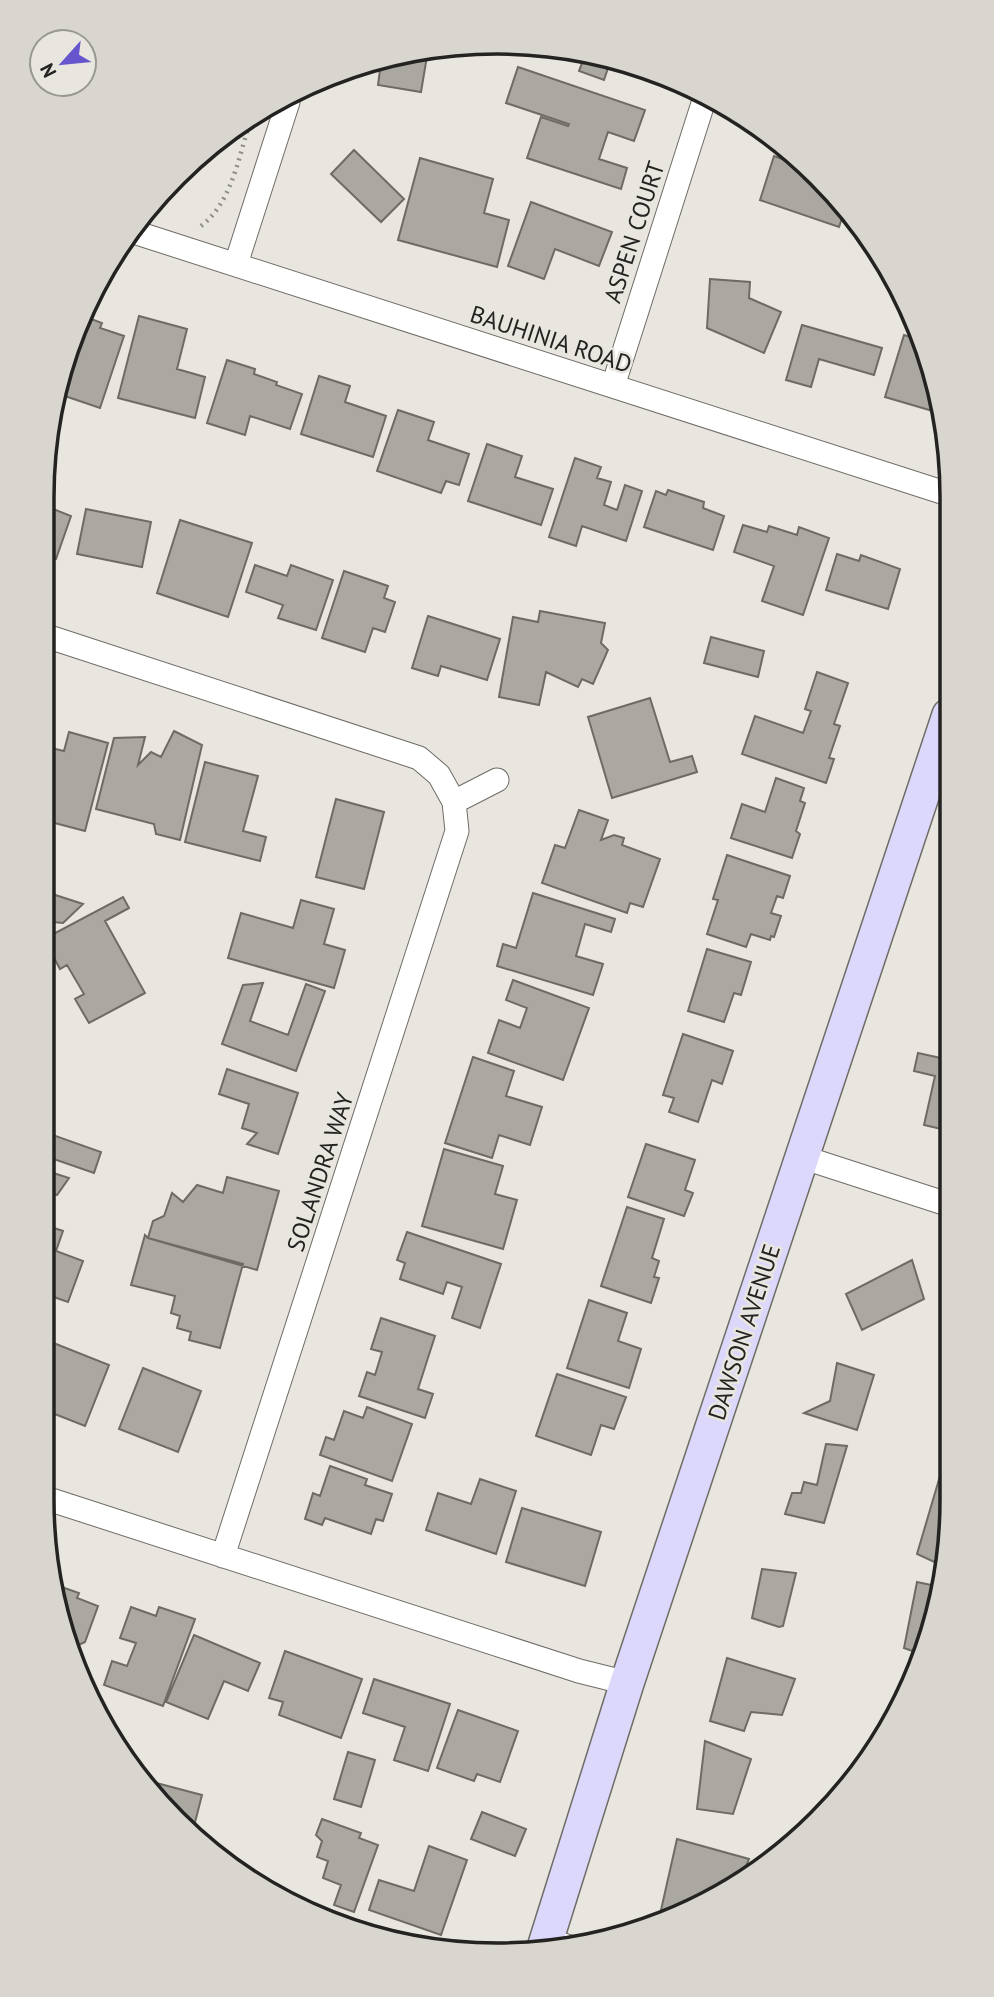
<svg xmlns="http://www.w3.org/2000/svg" width="994" height="1997" viewBox="0 0 994 1997" font-family="'PT Sans',sans-serif">
<style>
.building{fill:#aba8a2;stroke:#6e6b65;stroke-width:2}
.lines{fill:none;stroke-linecap:round;stroke-linejoin:round}
.street-casing{stroke:#6f6c67;stroke-width:25}
.secondary-casing{stroke:#6f6c67;stroke-width:36}
.path{stroke:#918f8a;stroke-width:4.5;stroke-dasharray:2 5;stroke-linecap:butt}
.street{stroke:#fff;stroke-width:23}
.secondary{stroke:#dcd8fc;stroke-width:33}
.labels{text-anchor:middle;dominant-baseline:central;stroke-width:5;stroke-linejoin:round;paint-order:stroke}
.street-label{font-size:24px;fill:#242321;stroke:#e9e6df}
.rim{fill:none;stroke:#242321;stroke-width:3.5}
</style>
<rect width="100%" height="100%" fill="#e9e6df"/>
<path class="building" d="M427,56L421,92L378,85L381,62Z
M584,58L609,65L604,80L579,71Z
M518,67L645,110L634,141L608,132L599,159L627,168L621,189L527,158L541,117L568,126L569,124L506,103Z
M354,150L404,199L381,222L331,174Z
M774,156L808,168L845,209L839,227L760,200Z
M420,158L493,179L484,213L509,220L497,267L398,240Z
M531,202L612,232L599,266L555,249L544,279L508,266Z
M710,279L750,282L749,298L781,312L764,353L707,328Z
M83,316L102,323L100,328L124,336L100,408L65,396L70,380L67,379Z
M139,316L187,329L177,369L205,377L195,418L118,398Z
M802,325L882,348L874,375L819,359L811,387L786,380Z
M904,335L923,341L928,350L926,361L931,363L943,414L885,397Z
M227,360L255,369L254,374L277,382L276,385L302,394L290,429L250,416L245,435L207,423Z
M319,376L350,386L345,402L386,416L373,457L301,434Z
M398,410L434,422L428,440L469,454L459,485L446,481L441,493L377,471Z
M487,444L522,456L515,477L553,489L541,525L468,501Z
M575,458L601,467L597,478L611,482L604,505L617,510L625,485L642,491L626,541L582,526L576,546L549,537Z
M668,490L704,502L703,508L724,516L713,550L644,527L656,491L666,495Z
M43,505L71,516L56,559L43,554Z
M86,509L151,522L142,567L77,554Z
M180,520L252,543L228,617L157,593Z
M743,525L767,532L769,526L797,535L799,527L829,538L803,615L762,601L774,566L734,552Z
M837,554L859,561L861,555L900,569L888,609L826,590Z
M255,565L287,576L291,565L333,580L316,630L278,618L283,605L246,592Z
M344,571L388,586L384,598L395,602L385,632L373,628L365,652L322,638Z
M540,611L605,623L601,643L608,650L593,684L582,679L578,687L546,672L539,705L499,697L513,617L538,622Z
M428,616L500,639L487,680L441,666L438,676L412,668Z
M711,637L764,651L758,677L704,663Z
M817,672L848,683L834,724L840,726L829,758L834,759L826,783L742,754L755,716L803,733L811,711L805,709Z
M650,698L670,762L692,756L697,772L612,798L588,717Z
M174,731L202,745L180,840L156,834L154,824L96,809L114,738L145,737L138,765L151,752L161,757Z
M69,732L108,743L85,831L43,820V787L45,778L43,777V746L64,751Z
M205,762L258,776L243,831L266,837L260,861L185,842Z
M776,778L804,788L800,801L805,803L796,831L800,834L792,858L731,838L742,804L765,812Z
M336,799L384,812L364,889L316,877Z
M579,810L608,820L601,840L614,835L624,838L622,845L660,859L643,907L630,903L627,913L542,883L555,845L565,848Z
M727,855L790,876L783,898L777,896L771,913L781,916L774,937L771,936L770,940L751,934L746,947L707,934L718,900L713,899Z
M43,891L83,904L63,923L43,921Z
M533,893L615,919L611,932L585,924L576,956L603,964L593,995L497,966L503,944L516,948Z
M123,897L129,908L105,921L145,993L89,1023L75,999L84,994L67,965L60,969L44,939Z
M301,900L334,909L324,944L345,950L334,988L228,958L241,913L293,928Z
M707,949L751,962L741,995L734,993L724,1022L688,1011Z
M513,980L589,1008L563,1080L488,1053L499,1020L520,1028L527,1008L506,1000Z
M263,983L250,1021L288,1035L306,984L325,991L296,1071L222,1044L243,985Z
M683,1034L733,1051L722,1084L712,1080L698,1122L669,1112L674,1098L663,1095Z
M918,1053L950,1060V1131L924,1125L935,1076L914,1071Z
M473,1057L514,1071L506,1096L542,1107L530,1145L499,1135L492,1158L445,1143Z
M227,1069L298,1093L278,1154L247,1144L257,1133L242,1128L249,1104L219,1094Z
M42,1112L50,1114L44,1132L101,1152L94,1173L48,1157L44,1170L69,1178L57,1195L42,1190Z
M646,1144L695,1160L685,1190L693,1193L684,1216L628,1197Z
M444,1149L503,1166L495,1194L517,1200L503,1249L422,1226Z
M227,1177L279,1191L257,1270L148,1238L153,1221L164,1216L172,1193L183,1202L197,1185L223,1193Z
M627,1207L664,1219L652,1258L659,1261L654,1277L659,1278L651,1303L601,1286Z
M42,1224L63,1231L56,1251L83,1261L68,1302L42,1293Z
M407,1232L501,1264L480,1328L452,1318L462,1287L447,1282L443,1294L400,1279L405,1263L397,1260Z
M145,1235L148,1238L243,1264L220,1348L189,1340L191,1332L177,1328L180,1316L171,1313L175,1296L131,1285Z
M912,1260L924,1299L862,1330L846,1294Z
M589,1300L627,1313L618,1341L641,1349L629,1388L567,1368Z
M381,1318L435,1336L418,1389L433,1394L425,1418L359,1396L367,1372L375,1375L382,1352L371,1349Z
M51,1342L109,1365L85,1426L42,1409V1364Z
M837,1363L874,1375L857,1430L804,1413L830,1401Z
M143,1368L201,1391L178,1452L119,1429Z
M557,1374L626,1397L614,1429L601,1425L591,1455L536,1436Z
M367,1407L412,1424L392,1481L320,1455L326,1437L334,1440L344,1411L363,1418Z
M826,1444L847,1446L824,1523L785,1514L792,1493H801L804,1482L817,1485Z
M330,1466L367,1479L365,1485L392,1494L383,1521L376,1519L371,1534L325,1518L322,1525L305,1519L313,1493L320,1496Z
M940,1476L951,1479V1529L941,1565L917,1554Z
M480,1479L516,1491L496,1554L426,1530L438,1493L471,1504Z
M522,1508L601,1532L585,1586L506,1562Z
M762,1569L796,1573L783,1626L779,1627L752,1618Z
M917,1582L936,1586L918,1653L904,1648Z
M56,1585L79,1593L77,1598L98,1606L85,1642L68,1650Z
M131,1607L156,1616L159,1607L195,1619L163,1706L104,1685L112,1661L127,1666L136,1643L120,1638Z
M194,1635L260,1663L248,1691L224,1681L208,1719L166,1702Z
M285,1651L362,1679L341,1738L279,1715L283,1702L269,1698Z
M727,1658L795,1679L782,1715L751,1712L744,1731L710,1721Z
M374,1679L450,1704L428,1771L394,1760L405,1727L363,1713Z
M458,1710L518,1731L500,1782L477,1774L474,1781L437,1768Z
M705,1741L751,1759L733,1814L697,1809Z
M348,1752L375,1760L361,1807L334,1799Z
M145,1780L202,1795L193,1830L144,1784Z
M482,1812L526,1829L515,1856L471,1839Z
M322,1819L361,1833L359,1838L378,1845L354,1912L334,1905L341,1885L323,1878L328,1861L317,1857L322,1841L316,1835Z
M677,1839L749,1859L741,1878L698,1908L677,1915L661,1910Z
M429,1846L467,1860L441,1935L369,1910L379,1880L414,1891Z"/>
<g class="lines">
<defs>
<path id="street" d="M137,233L948,494
M236,264L288,102
M613,386L706,94
M43,635L419,758L439,775L454,802L457,831L223,1556
M454,802L497,780
M802,1157L950,1205
M42,1497L579,1671L627,1683
M547,1940L570,1947"/>
<path id="secondary" d="M543,1951L627,1683L949,715"/>
</defs>
<use href="#street" class="street-casing"/>
<use href="#secondary" class="secondary-casing"/>
<path class="path" d="M201,226C231,203 238,160 249,125"/>
<use href="#street" class="street"/>
<use href="#secondary" class="secondary"/>
</g>
<g class="labels">
<g class="street-label">
<text transform="translate(634 232) rotate(-72)">ASPEN COURT</text>
<text transform="translate(551 339) rotate(18)">BAUHINIA ROAD</text>
<text transform="translate(320 1172) rotate(-72)">SOLANDRA WAY</text>
<text transform="translate(744 1332) rotate(-72)">DAWSON AVENUE</text>
</g>
</g>
<path d="M0 0H994V1997H0ZM497 54H497A443 443 0 0 1 940 497V1500A443 443 0 0 1 497 1943H497A443 443 0 0 1 54 1500V497A443 443 0 0 1 497 54Z" fill="#d9d6d0" fill-rule="evenodd"/>
<path class="rim" d="M497 54H497A443 443 0 0 1 940 497V1500A443 443 0 0 1 497 1943H497A443 443 0 0 1 54 1500V497A443 443 0 0 1 497 54Z"/>
<g transform="translate(63 63) rotate(243)"><circle r="33" fill="#e9e6df" stroke="#9a9893" stroke-width="2"/>
<path d="M0-5L12 26L0 18L-12 26Z" fill="#6755ce"/>
<text y="-10" font-size="19" font-weight="bold" text-anchor="middle" fill="#242321">N</text>
</g>
</svg>
